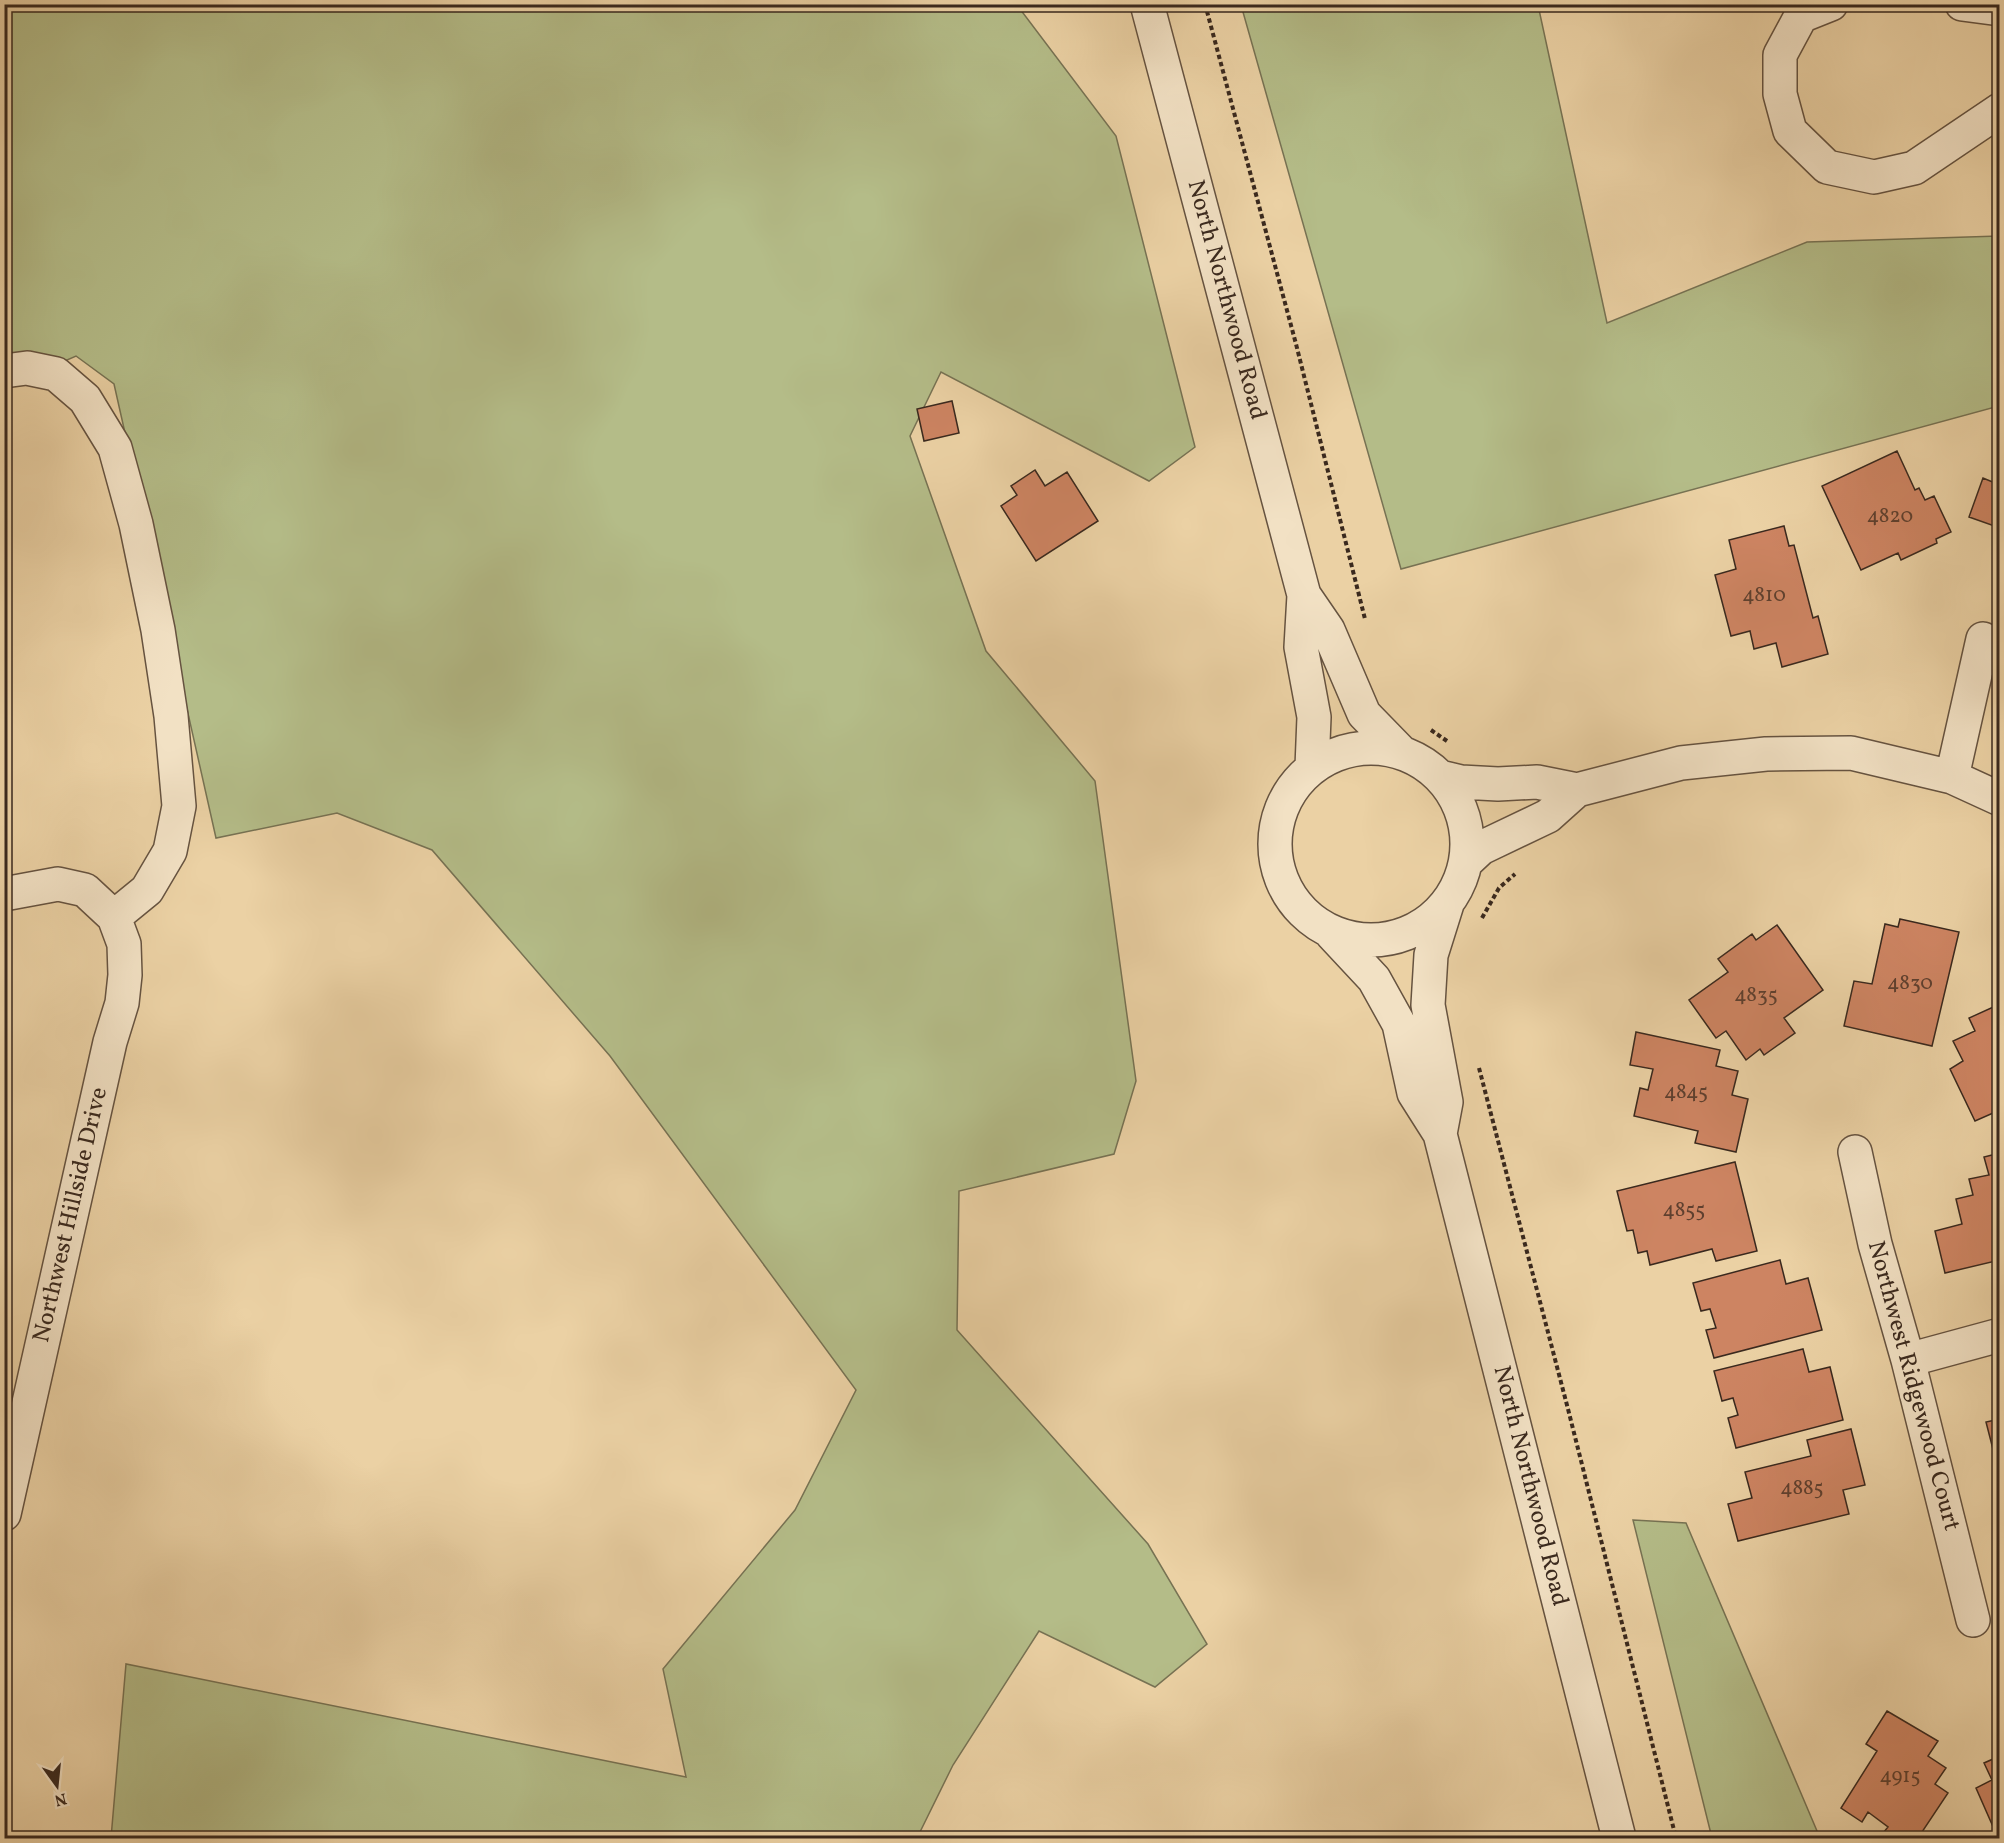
<svg xmlns="http://www.w3.org/2000/svg" width="2004" height="1843" viewBox="0 0 2004 1843" font-family="Vollkorn,serif">
<style>
.green{fill:#b4bc88;stroke:#777253;stroke-width:1.5}
.building{fill:#cd8462;stroke:#3a291e;stroke-width:1.5}
.lines{fill:none;stroke-linecap:round;stroke-linejoin:round}
.minor-casing{stroke:#665340;stroke-width:36}
.path{stroke:#3a291e;stroke-width:4;stroke-dasharray:4.5 3;stroke-linecap:butt}
.minor{stroke:#f2e1c4;stroke-width:33}
.labels{text-anchor:middle;dominant-baseline:central;stroke-width:6;stroke-linejoin:round;paint-order:stroke}
.number-label{font-size:21px;fill:#5f402f}
.street-label{font-size:24px;fill:#3a291e;stroke:#f2e1c4}
</style>
<rect width="100%" height="100%" fill="#ebd1a4"/>
<filter id="stains"><feTurbulence type="fractalNoise" baseFrequency=".00333" numOctaves="4"/><feColorMatrix values="0 0 0 0 .2 0 0 0 0 .09 0 0 0 0 .02 0 0 0 .5 -.17"/></filter>
<radialGradient id="worn" r=".72"><stop offset=".6" stop-color="#630" stop-opacity="0"/><stop offset="1" stop-color="#630" stop-opacity=".3"/></radialGradient>
<path class="green" d="M5,5H1017L1116,136L1195,447L1149,481L941,372L910,436L986,651L1095,781L1136,1081L1114,1154L959,1191L957,1330L1148,1544L1207,1644L1155,1687L1039,1631L953,1765L917,1838H111L126,1664L686,1777L663,1669L795,1510L856,1390L610,1056L432,850L337,813L216,838L114,384L76,356L5,387Z
M1241,5H1538L1607,323L1807,242L1999,236V406L1401,569Z
M1633,1520L1686,1523L1820,1838H1712Z"/>
<path class="building" d="M952,401L959,433L924,441L917,409Z
M1897,451L1915,490L1919,488L1925,500L1934,496L1951,532L1936,539L1937,543L1901,560L1898,553L1861,570L1822,486Z
M1035,470L1045,486L1067,472L1098,521L1036,561L1001,506L1017,495L1011,486Z
M2000,472V528L1969,517L1983,478L1995,483Z
M1784,526L1789,546L1794,545L1813,618L1818,616L1828,654L1782,667L1776,643L1754,649L1750,631L1731,636L1715,575L1736,569L1729,540Z
M1900,919L1959,932L1932,1046L1844,1026L1854,981L1872,984L1885,924L1898,927Z
M1777,925L1823,990L1784,1018L1795,1033L1764,1055L1760,1049L1746,1060L1726,1031L1716,1038L1689,1000L1728,972L1718,959L1752,934L1756,940Z
M2000,1004V1110L1975,1121L1950,1069L1963,1061L1953,1041L1975,1031L1969,1018Z
M1636,1032L1720,1050L1716,1066L1738,1071L1732,1095L1748,1099L1736,1152L1695,1143L1698,1131L1634,1116L1640,1088L1648,1090L1653,1069L1630,1065Z
M2000,1153V1260L1945,1273L1935,1231L1962,1224L1956,1199L1973,1195L1969,1179L1989,1175L1984,1157Z
M1735,1162L1757,1251L1716,1261L1712,1249L1650,1265L1647,1251L1638,1253L1633,1230L1627,1231L1617,1191Z
M1780,1260L1786,1284L1808,1278L1822,1330L1714,1358L1706,1330L1716,1328L1710,1309L1701,1311L1693,1283Z
M1803,1349L1809,1372L1830,1367L1843,1420L1736,1448L1728,1418L1738,1415L1733,1398L1722,1401L1714,1371Z
M2000,1419V1460L1996,1461L1986,1422Z
M1851,1429L1865,1485L1843,1490L1849,1514L1738,1541L1728,1504L1752,1498L1745,1472L1811,1456L1807,1440Z
M1887,1711L1938,1741L1928,1756L1946,1768L1935,1784L1948,1793L1918,1838H1879L1888,1827L1868,1812L1862,1822L1841,1808L1877,1751L1866,1744Z
M2000,1756V1838H1998L1976,1788L1992,1780L1984,1763Z"/>
<g class="lines">
<defs>
<path id="minor" d="M1147,4L1304,595L1301,647L1314,717L1312,767
M1831,4L1801,16L1780,55V94L1790,131L1827,167L1874,177L1914,168L2000,110
M1962,4L2000,9
M4,371L27,368L56,374L85,399L115,448L136,524L158,630L171,716L179,806L170,851L147,890L114,917
M1304,595L1328,630L1364,714L1402,753
M1275 844a96 96 0 1 1 192 0a96 96 0 1 1-192 0Z
M1440,777L1461,782L1498,784L1537,782L1577,790L1681,763L1766,754L1851,753L1952,777L2000,799
M1952,777L1983,639
M1466,862L1481,848L1548,816L1577,790
M4,894L58,884L85,890L114,917L124,944L125,975L122,1003L110,1042L4,1514
M1332,934L1374,979L1399,1024L1414,1093L1440,1134L1619,1838
M1440,1134L1446,1102L1428,1005L1431,955L1447,904
M1855,1152L1875,1244L1908,1360L1973,1620
M1908,1360L2000,1335"/>
</defs>
<use href="#minor" class="minor-casing"/>
<path class="path" d="M1205,4L1296,344L1365,619
M1431,730L1447,741
M1482,918L1499,888L1515,874
M1479,1068L1568,1409L1676,1838"/>
<use href="#minor" class="minor"/>
</g>
<g class="labels">
<g class="number-label">
<text x="1890" y="516">4820</text>
<text x="1764" y="595">4810</text>
<text x="1910" y="983">4830</text>
<text x="1756" y="995">4835</text>
<text x="1686" y="1092">4845</text>
<text x="1684" y="1210">4855</text>
<text x="1802" y="1488">4885</text>
<text x="1900" y="1776">4915</text>
</g>
<g class="street-label">
<text transform="translate(1226 300) rotate(75)">North Northwood Road</text>
<text transform="translate(71 1215) rotate(-77)">Northwest Hillside Drive</text>
<text transform="translate(1913 1386) rotate(75)">Northwest Ridgewood Court</text>
<text transform="translate(1530 1486) rotate(76)">North Northwood Road</text>
</g>
</g>
<rect width="2004" height="1843" fill="none" stroke="#ebd1a4" stroke-width="24"/>
<rect x="6" y="6" width="1992" height="1831" fill="none" stroke="#3a291e" stroke-width="3"/>
<rect x="12" y="12" width="1980" height="1819" fill="none" stroke="#3a291e" stroke-width="1.5"/>
<g transform="translate(57 1786) rotate(165)" stroke="#f2e1c4" stroke-width="4.5" paint-order="stroke">
<path d="M0-4.5L10 22L0 15L-10 22Z" fill="#3a291e"/>
<text y="-9" font-size="16" font-weight="bold" text-anchor="middle" fill="#3a291e">N</text>
</g>
<rect width="100%" height="100%" filter="url(#stains)"/>
<rect width="100%" height="100%" fill="url(#worn)"/>
</svg>
